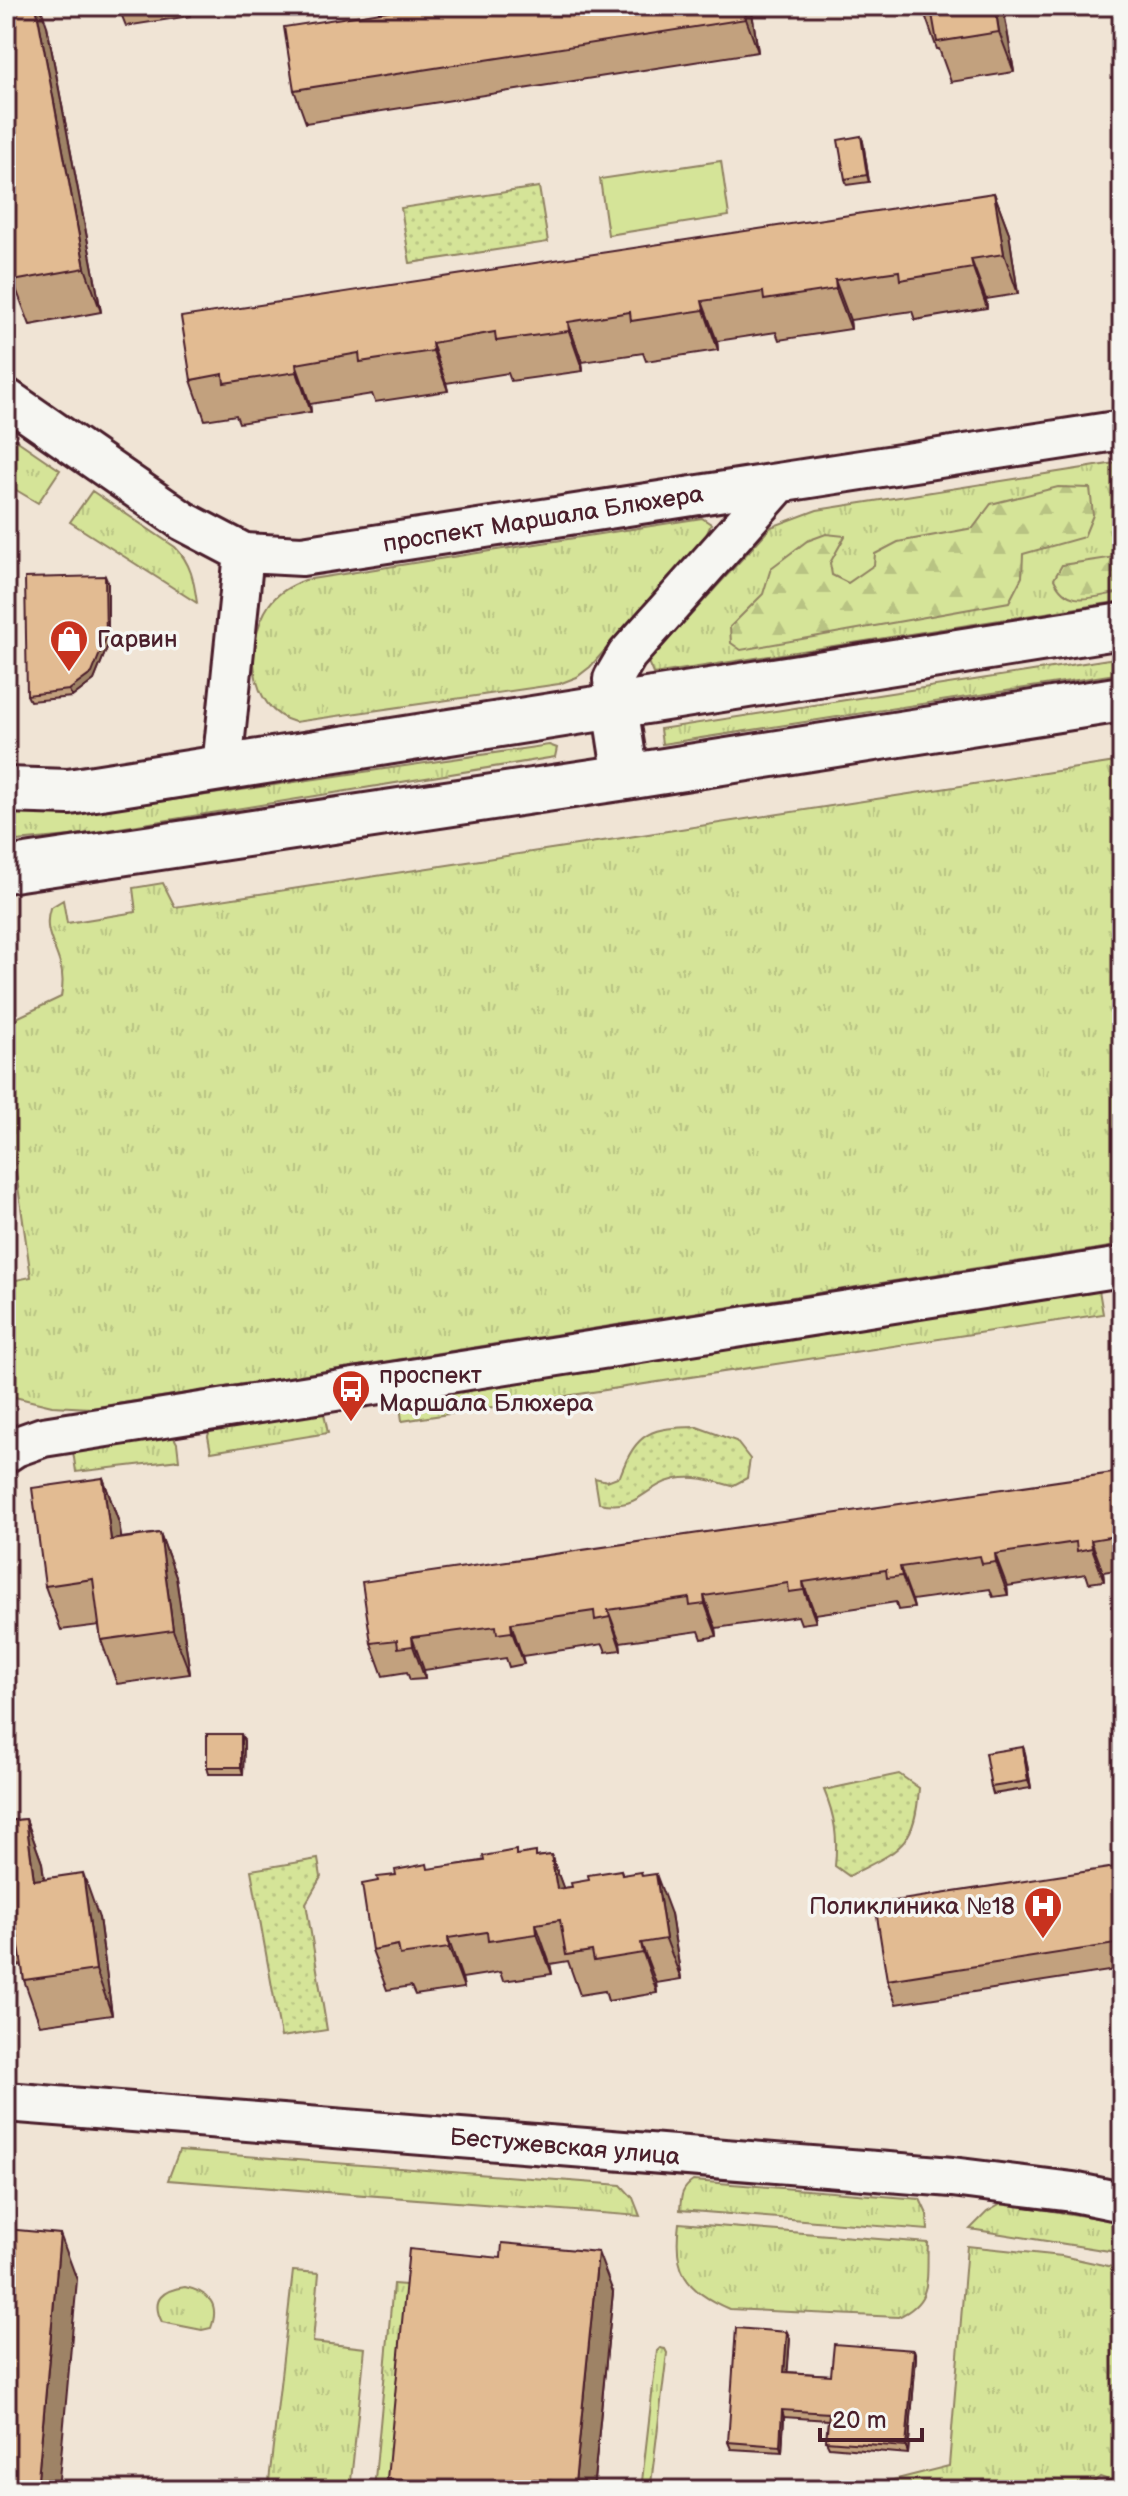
<svg xmlns="http://www.w3.org/2000/svg" width="1128" height="2496" viewBox="0 0 1128 2496" font-family="'Balsamiq Sans',sans-serif">
<style>
.grass{fill:url(#grass-tufts);stroke:#908262;stroke-width:2}
.forest{fill:url(#forest-firs);stroke:#908262;stroke-width:2}
.park{fill:url(#park-dots);stroke:#908262;stroke-width:2}
.garden{fill:#d5e498;stroke:#908262;stroke-width:2}
.lines{fill:none;stroke-linecap:round;stroke-linejoin:round}
.minor-casing{stroke:#4a1f2b;stroke-width:44}
.major-casing{stroke:#4a1f2b;stroke-width:50}
.minor{stroke:#f6f6f2;stroke-width:38}
.major{stroke:#f6f6f2;stroke-width:44}
.wall{fill:#c2a17e;stroke:#4a1f2b;stroke-width:2}
.shaded-wall{fill:#9e8366;stroke:#4a1f2b;stroke-width:2}
.building{fill:#e2bb92;stroke:#4a1f2b;stroke-width:2}
.labels{text-anchor:middle;dominant-baseline:central;stroke-width:7;stroke-linejoin:round;paint-order:stroke}
.street-label{font-size:24px;fill:#4a1f2b;stroke:#f6f6f2}
.poi-label{font-size:24px;fill:#4a1f2b;stroke:#f6f6f2;text-anchor:start}
</style>
<defs>
<pattern id="grass-tufts" width="24" height="20" patternUnits="userSpaceOnUse" patternTransform="scale(2)"><rect width="24" height="20" fill="#d5e498"/><path d="M3 7l-1-3M5 7V3M7 7l1-3M15 17l-1-3M17 17v-4M19 17l1-3" fill="none" stroke="#b8c383"/></pattern>
<pattern id="forest-firs" width="22" height="20" patternUnits="userSpaceOnUse" patternTransform="scale(2)"><rect width="22" height="20" fill="#d5e498"/><path d="M5 1l3.5 6h-7zM16 11l3.5 6h-7z" fill="#b8c383"/></pattern>
<pattern id="park-dots" width="8" height="8" patternUnits="userSpaceOnUse" patternTransform="scale(2)"><rect width="8" height="8" fill="#d5e498"/><path d="M2 2h.1M6 6h.1" fill="none" stroke="#b8c383" stroke-width="1.8" stroke-linecap="round"/></pattern>
</defs>
<rect width="100%" height="100%" fill="#f0e4d5"/>
<filter id="ink" filterUnits="userSpaceOnUse"><feTurbulence type="fractalNoise" baseFrequency=".0125" numOctaves="2"/><feDisplacementMap in="SourceGraphic" scale="16" xChannelSelector="R" yChannelSelector="G"/><feConvolveMatrix kernelMatrix="1 2 1 2 8 2 1 2 1" color-interpolation-filters="sRGB"/></filter>
<g filter="url(#ink)">
<path class="grass" d="M6,433L60,470L38,503L6,484Z
M1122,462V601L653,674L648,662L771,527L817,510Z
M92,491L175,547C191,563 194,581 197,603L70,522Z
M702,518L711,524L706,536L590,667L577,677L559,684L295,722C247,709 245,641 269,605C278,592 291,586 305,580Z
M1122,657V673L662,744L660,729Z
M549,745L557,748L555,757L70,836L6,842V813L69,815Z
M1122,761V1245L91,1408L52,1406L6,1395V1282L31,1277L6,1102V1023L61,997C63,986 64,976 60,964C54,943 43,930 50,908L63,900L67,923L136,912L133,888L163,883L175,907Z
M1099,1290L1103,1314L402,1421L399,1397Z
M323,1409L328,1433L211,1452L208,1436L212,1425Z
M172,1434L177,1443L179,1460L76,1472L73,1451Z
M179,2151L621,2185L633,2198L640,2216L168,2180Z
M693,2181L920,2199L927,2214L928,2230L680,2210C681,2197 681,2189 693,2181Z
M1003,2203L1122,2222V2253L970,2229L987,2212Z
M679,2223L928,2243C926,2278 934,2301 898,2317L729,2309C684,2290 673,2270 679,2223Z
M967,2246L1062,2256L1122,2269V2485L1100,2477L1085,2490H812L889,2481L949,2466Z
M293,2271L319,2273L313,2342L365,2348L350,2490H268Z
M393,2284L419,2286L400,2490H374Z
M185,2287C209,2292 220,2304 211,2328L202,2330L162,2322C150,2299 163,2290 185,2287Z
M660,2348L665,2349L667,2353L651,2484L687,2490H641L657,2351Z"/>
<path class="forest" d="M1058,487L1090,488L1093,515L1084,537L1023,554L1022,577L1009,602L741,650L731,643L730,627L763,594L771,568L807,541L826,534L845,536L830,563L832,575L848,583L874,565L875,554L898,542L973,528L991,504Z
M1122,556V592C1094,596 1068,610 1054,579L1062,565Z"/>
<path class="park" d="M539,187L548,242L410,263L401,208Z
M697,1427L736,1441L750,1459L747,1478L732,1486C714,1481 695,1475 676,1479C641,1487 641,1511 599,1503L595,1478L607,1481L620,1476C637,1430 652,1428 697,1427Z
M899,1774L919,1788C915,1849 898,1850 849,1876L835,1866C838,1838 835,1816 824,1790Z
M318,1859L321,1877L306,1903L327,2030L281,2037L251,1870Z"/>
<path class="garden" d="M721,161L729,216L608,235L600,179Z"/>
<g class="lines">
<defs>
<path id="minor" d="M6,398L183,521L244,553L302,556L1122,430
M615,706L613,679L627,655L779,484
M222,767L244,553
M6,1453L15,1447L43,1437L1122,1267
M6,2102L952,2177L1073,2192L1122,2202"/>
<path id="major" d="M615,706L626,777
M6,790L69,792L1122,626
M6,870L626,777L1122,699"/>
</defs>
<use href="#minor" class="minor-casing"/>
<use href="#major" class="major-casing"/>
<use href="#minor" class="minor"/>
<use href="#major" class="major"/>
</g>
<path class="wall" d="M118,6H189L190,16L126,26Z
M420,6H751L758,52L306,123L294,90Z
M922,6H1003L1014,72L951,82L939,49H937Z
M47,26L101,312L30,325L13,281Z
M863,142L869,182L847,185L845,179Z
M994,193L1009,233L1018,294L986,299L987,308L915,320L912,311L850,320L851,329L779,340L776,332L717,341L718,350L646,361L643,353L582,362L583,371L511,381L508,373L446,383L448,391L375,402L372,394L310,404L311,412L239,423L236,415L205,420L191,380Z
M108,583V645L94,680L72,697L30,701L27,695Z
M103,1478L119,1523L121,1538L160,1533L176,1577L190,1674L117,1684L101,1640L99,1625L61,1630L45,1586Z
M1122,1499V1569L1103,1572L1104,1581L1089,1583L1086,1574L1007,1586L1008,1595L993,1597L990,1589L912,1600L914,1608L898,1610L896,1602L815,1614L816,1622L801,1624L798,1616L716,1628L717,1636L702,1639L699,1631L620,1642L621,1650L606,1652L603,1644L522,1656L524,1664L509,1667L506,1658L424,1670L425,1679L410,1680L407,1672L383,1676L371,1643Z
M244,1741L243,1774H209L207,1767Z
M1023,1747L1025,1753L1031,1788L993,1794L991,1787Z
M26,1819L42,1863L44,1879L99,1918L112,2015L40,2025L24,1980L22,1965L6,1967V1821Z
M517,1855L537,1857L551,1855L563,1888L572,1887L621,1870L623,1875L642,1876L671,1914L681,1979L656,1983L657,1993L608,2001L605,1991L580,1995L568,1961L550,1964L552,1974L503,1981L500,1972L462,1978L464,1988L415,1995L411,1986L387,1990L372,1950L378,1881L396,1875Z
M1122,1866V1969L896,2004L887,1980Z
M613,2292L593,2490H391L387,2479Z
M790,2338L787,2372L831,2375L914,2350L916,2357L908,2454L829,2447L826,2441L828,2420L784,2417L782,2452L731,2449L728,2442Z"/>
<path class="shaded-wall" d="M36,6H40L47,26L101,312L85,268Z
M744,6H751L758,52L746,19Z
M995,6H1003L1014,72L999,32Z
M861,136L863,142L869,182L867,175Z
M994,193L1009,233L1018,294L1004,254Z
M971,259L986,299L987,308L973,268Z
M835,280L850,320L851,329L836,289Z
M702,301L717,341L718,350L704,310Z
M568,322L582,362L583,371L569,331Z
M432,343L446,383L448,391L433,351Z
M296,364L310,404L311,412L297,372Z
M105,576L108,583V645L94,680L72,697L69,690Z
M1113,1473L1122,1499V1537L1121,1535Z
M103,1478L119,1523L128,1584L111,1540Z
M160,1533L176,1577L190,1674L173,1630Z
M1091,1540L1103,1572L1104,1581L1092,1548Z
M995,1554L1007,1586L1008,1595L996,1562Z
M900,1567L912,1600L914,1608L902,1576Z
M803,1582L815,1614L816,1622L804,1590Z
M704,1596L716,1628L717,1636L705,1604Z
M608,1610L620,1642L621,1650L610,1617Z
M511,1623L522,1656L524,1664L512,1632Z
M412,1637L424,1670L425,1679L413,1646Z
M241,1734L244,1741L243,1774L241,1767Z
M1023,1747L1025,1753L1031,1788L1028,1781Z
M26,1819L42,1863L50,1924L34,1880Z
M551,1855L566,1895L557,1889Z
M83,1873L99,1918L112,2015L96,1970Z
M656,1874L671,1914L681,1979L666,1939Z
M536,1924L550,1964L552,1974L537,1934Z
M448,1938L462,1978L464,1988L449,1948Z
M641,1943L656,1983L657,1993L643,1953Z
M60,2234L77,2280L58,2490H37Z
M598,2252L613,2292L593,2490H578L575,2483Z
M787,2332L790,2338L787,2379L784,2372Z
M914,2350L916,2357L908,2454L906,2447Z
M782,2410L784,2417L782,2452L780,2446Z
M534,2479L538,2490H533Z"/>
<path class="building" d="M6,6H36L85,268L13,281L6,241Z
M420,6H744L746,19L294,90L284,27Z
M922,6H995L999,32L937,42L931,8L922,9Z
M861,136L867,175L845,179L838,140Z
M994,193L1004,254L971,259L973,268L900,280L899,271L835,280L836,289L764,300L763,292L702,301L704,310L631,321L630,312L568,322L569,331L496,341L495,332L432,343L433,351L360,362L359,353L296,364L297,372L224,383L223,374L191,380L181,317Z
M105,576L106,638L92,673L69,690L27,695L25,578Z
M1113,1473L1121,1535L1091,1540L1092,1548L1077,1551L1076,1542L995,1554L996,1562L982,1564L980,1556L900,1567L902,1576L887,1578L886,1570L803,1582L804,1590L789,1592L788,1583L704,1596L705,1604L690,1606L689,1598L608,1610L610,1617L595,1620L594,1611L511,1623L512,1632L497,1634L496,1626L412,1637L413,1646L398,1648L397,1640L371,1643L362,1582Z
M103,1478L111,1540L160,1533L173,1630L101,1640L93,1579L45,1586L32,1488Z
M207,1734H241V1767H207Z
M1023,1747L1028,1781L991,1787L985,1753Z
M26,1819L34,1880L83,1873L96,1970L24,1980L15,1919L6,1921V1821Z
M516,1850V1855L536,1852V1857L551,1855L557,1889L572,1887L571,1883L589,1880L588,1875L621,1870L622,1875L641,1872L642,1876L656,1874L666,1939L641,1943L643,1953L594,1961L592,1951L566,1955L560,1920L536,1924L537,1934L488,1941L487,1932L448,1938L449,1948L400,1955L398,1945L372,1950L362,1884L378,1881L377,1877L396,1875L395,1870L427,1864L428,1869L484,1861L483,1856Z
M1122,1866V1943L887,1980L876,1910L889,1908L888,1902Z
M6,2229L60,2234L37,2490H6Z
M502,2243L598,2252L575,2483L534,2479L533,2490H503L387,2479L409,2249L501,2258Z
M736,2328L787,2332L784,2372L831,2375L834,2344L914,2350L906,2447L826,2441L829,2413L782,2410L780,2446L728,2442Z"/>
</g>
<defs>
<symbol id="shop-pin" viewBox="-11 -11 22 30"><path d="M0 17L-7.5 6A9.5 9.5 0 1 1 7.5 6Z" fill="#c8321e" stroke="#f6f6f2"/><path d="M-5-2.5h2.3a2.7 3.5 0 0 1 5.4 0H5L5.5 6h-11ZM-1.5-2.5h3a1.5 2.3 0 0 0-3 0Z" fill="#fff"/></symbol>
<symbol id="bus-pin" viewBox="-11 -11 22 30"><path d="M0 17L-7.5 6A9.5 9.5 0 1 1 7.5 6Z" fill="#c8321e" stroke="#f6f6f2"/><path d="M-5-6H5V4H4V6H2V4H-2V6H-4V4H-5ZM-3.5-4V0h7V-4ZM-3.5 1.2v1.5H-2V1.2ZM2 1.2v1.5H3.5V1.2Z" fill="#fff"/></symbol>
<symbol id="hospital-pin" viewBox="-11 -11 22 30"><path d="M0 17L-7.5 6A9.5 9.5 0 1 1 7.5 6Z" fill="#c8321e" stroke="#f6f6f2"/><path d="M-5-5h3v3.5h4V-5h3V5h-3V1.5h-4V5h-3Z" fill="#fff"/></symbol>
</defs>
<g fill-rule="evenodd">
<use href="#shop-pin" x="47" y="617" width="44" height="60"/>
<use href="#bus-pin" x="329" y="1367" width="44" height="60"/>
<use href="#hospital-pin" x="1021" y="1884" width="44" height="60"/>
</g>
<g class="labels">
<g class="street-label">
<text transform="translate(543 519) rotate(-9)">проспект Маршала Блюхера</text>
<text transform="translate(565 2147) rotate(5)">Бестужевская улица</text>
</g>
<g class="poi-label">
<text x="97" y="639">Гарвин</text>
<text x="379" y="1375">проспект<tspan x="379" dy="28">Маршала Блюхера</tspan></text>
<text x="1015" y="1906" text-anchor="end">Поликлиника №18</text>
</g>
</g>
<rect width="1128" height="2496" fill="none" stroke="#f6f6f2" stroke-width="32"/>
<rect x="16" y="16" width="1096" height="2464" fill="none" stroke="#4a1f2b" stroke-width="3" filter="url(#ink)"/>
<path d="M820 2428v12h102v-12" fill="none" stroke="#4a1f2b" stroke-width="4"/>
<text x="832" y="2428" font-size="24" fill="#4a1f2b" stroke="#f6f6f2" stroke-width="6" paint-order="stroke">20 m</text>
</svg>
